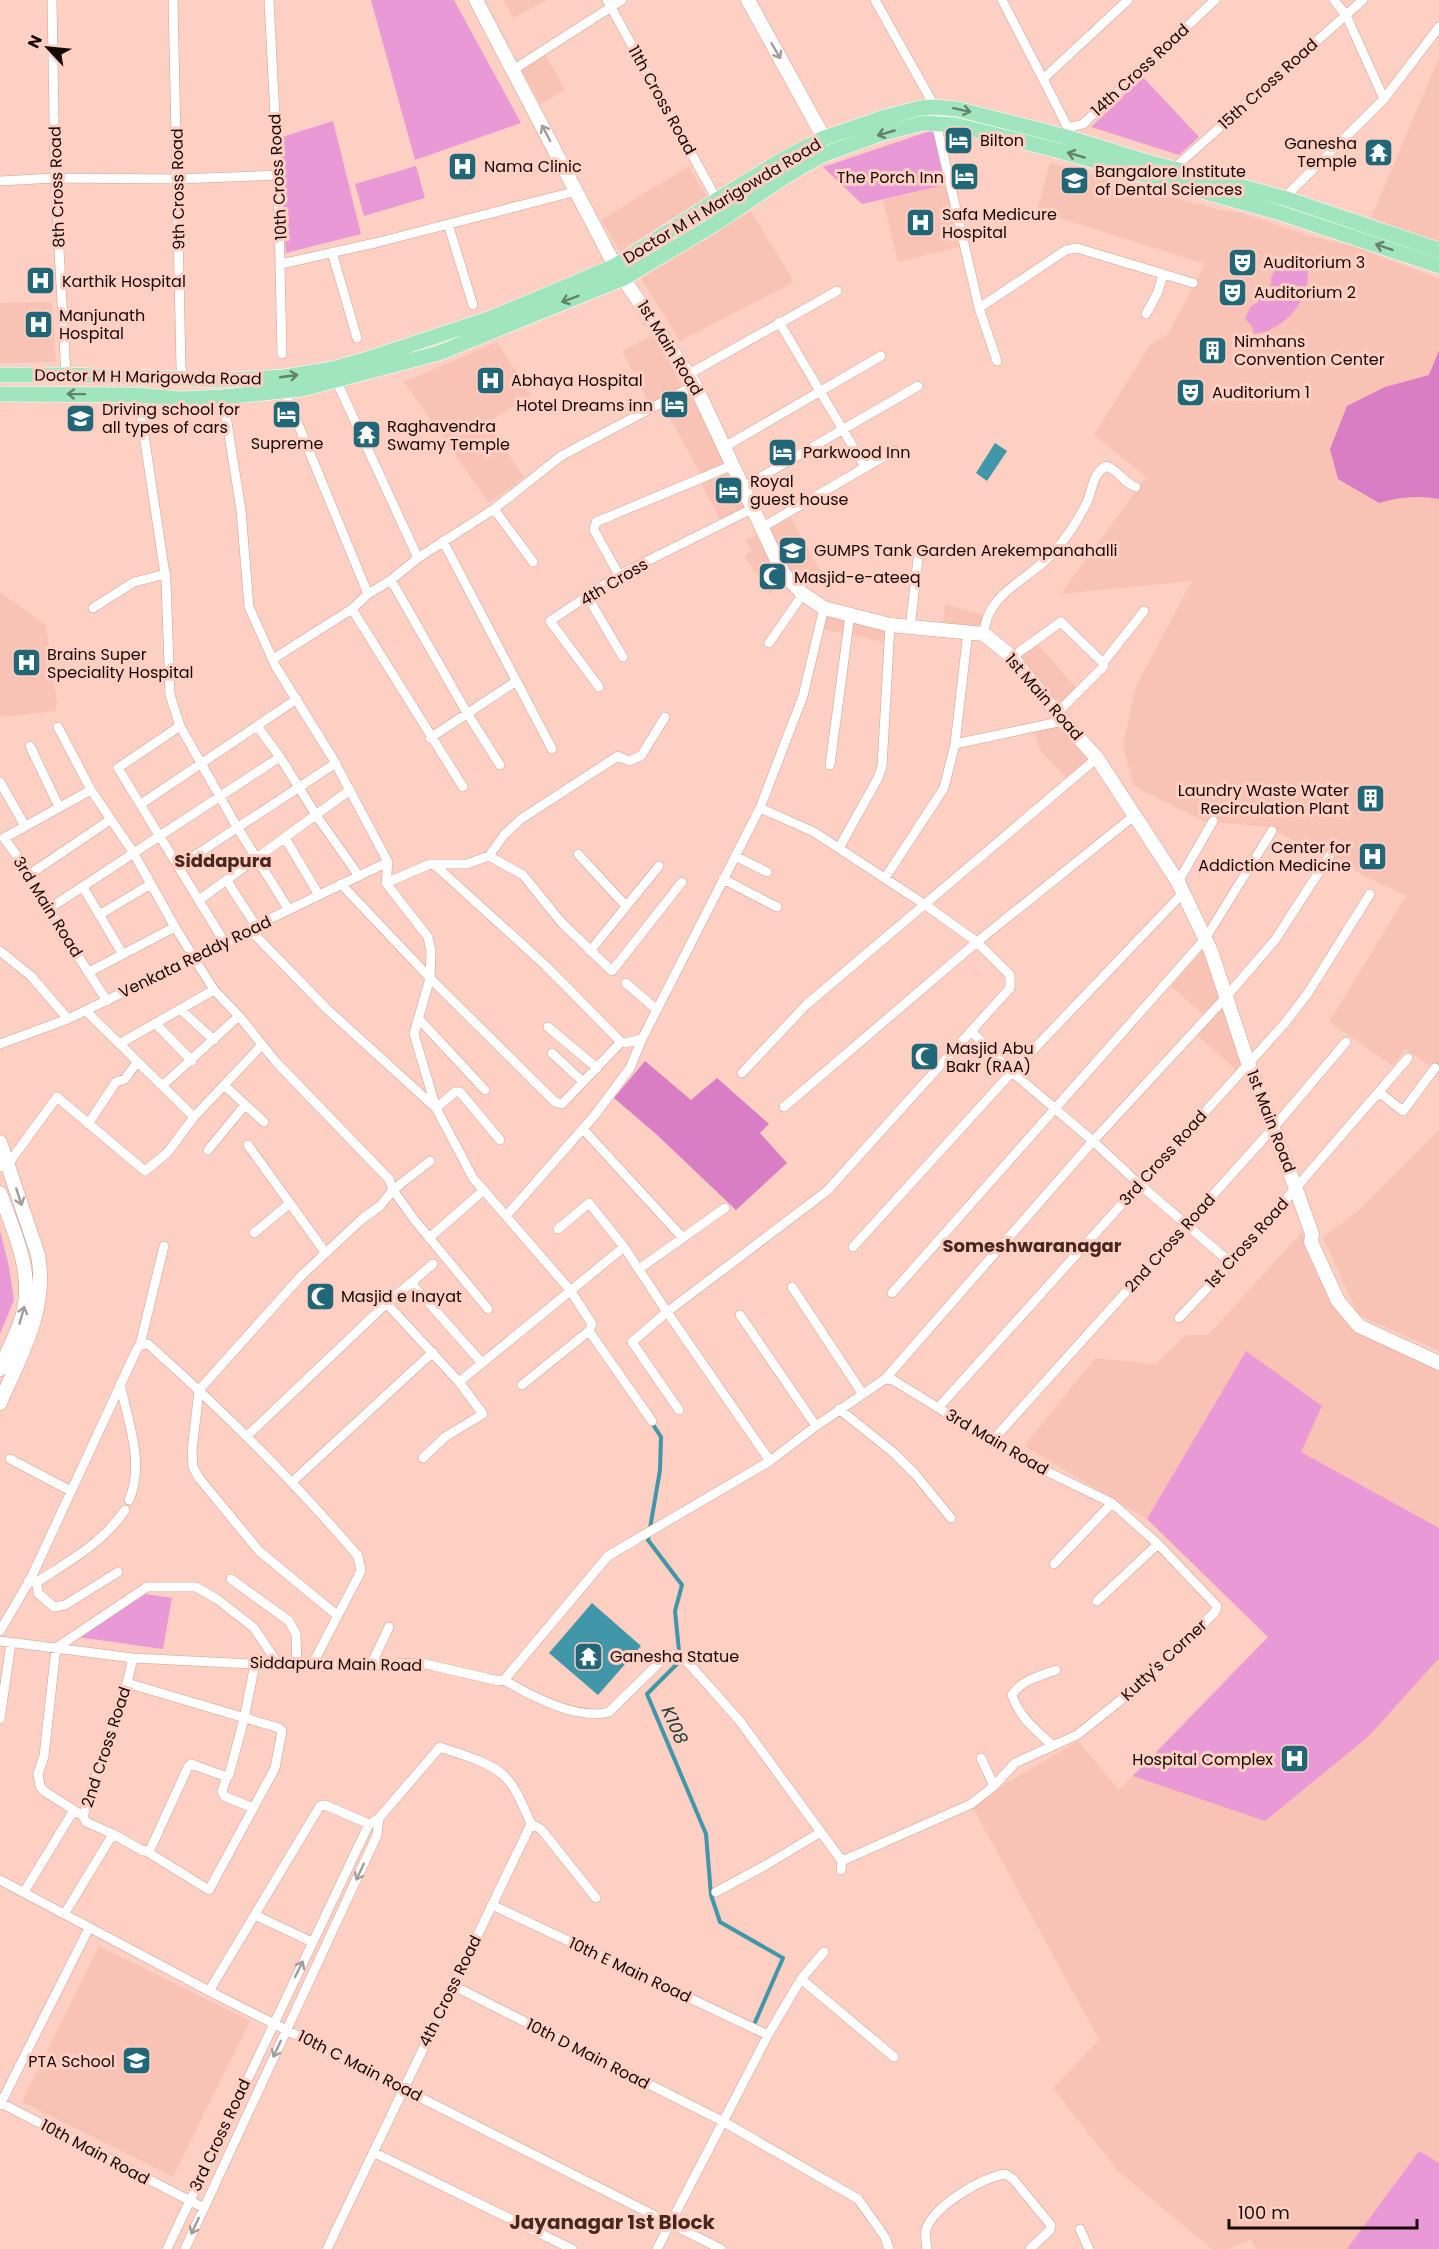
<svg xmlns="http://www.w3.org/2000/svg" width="1439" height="2249" viewBox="0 0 1439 2249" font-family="Poppins,sans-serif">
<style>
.built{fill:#f8c3b5}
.green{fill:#ea99d7}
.forest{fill:#d97dc4}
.water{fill:#4196aa}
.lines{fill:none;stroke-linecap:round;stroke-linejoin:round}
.stream{stroke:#4196aa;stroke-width:4}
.street-casing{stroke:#cda296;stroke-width:10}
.secondary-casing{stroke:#cda296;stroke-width:15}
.primary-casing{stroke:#fff;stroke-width:16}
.street{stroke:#fff;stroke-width:9}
.secondary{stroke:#fff;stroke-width:14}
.primary{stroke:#a1e5be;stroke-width:15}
.oneway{stroke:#a29d9b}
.oneway2{stroke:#63826b}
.labels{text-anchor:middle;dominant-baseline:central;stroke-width:6;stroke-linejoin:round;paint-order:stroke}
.street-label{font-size:16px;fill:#170906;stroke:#fdd0c3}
.poi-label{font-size:16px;fill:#170906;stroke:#fdd0c3;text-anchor:start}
.neighbourhood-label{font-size:18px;font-weight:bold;fill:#49271e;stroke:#fdd0c3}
.water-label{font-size:18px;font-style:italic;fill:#1b363c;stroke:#fdd0c3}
.quarter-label{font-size:20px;font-weight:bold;fill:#49271e;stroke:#fdd0c3}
</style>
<rect width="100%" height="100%" fill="#fdd0c3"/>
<path class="built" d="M503,0H547L513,18Z
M546,55L565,90L540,104L521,69Z
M1438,60H1439V243L1371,218Z
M1050,163L1220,210L1241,213L1313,237L1354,246L1439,279V1072L1405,1049L1393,1066L1329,1022L1406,896L1267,827L1204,821L1134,786L1123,745L1136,686L1192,581L1061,594L1146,477L1094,435L1150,345L1168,334L1205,264L1037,211Z
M689,166L707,197L620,251L601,220Z
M945,185L959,247L898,262L883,200Z
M751,211L794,282L680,341L641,278Z
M52,302L56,362L0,363V303Z
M655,334L683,387L650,405L622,351Z
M497,342L532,395L487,423L524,477L489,503L404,382Z
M692,388L729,463L701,475L663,405Z
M731,470L748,507L721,521L701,484Z
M790,517L822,574L806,587L787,569L770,528Z
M759,534L782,580L770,594L744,556L752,551L746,540Z
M0,592L46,625L57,702L55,711L0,717Z
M945,604L988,616L985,630L943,625Z
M827,615L886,629L885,642L823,629Z
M1035,641L1076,688L1058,705L1016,654Z
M1063,724L1094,757L1067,778L1041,752L1034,733Z
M1206,946L1222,996L1204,1015L1171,986Z
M1224,1003L1243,1061L1236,1070L1196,1034Z
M1439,1130V1351L1358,1315L1323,1237L1357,1212Z
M1302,1232L1316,1264L1353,1327L1439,1367V2249H1256L1251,2240L1227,2249H1212L1118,2171L1053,2088L1099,2040L971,1804L1078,1741L1119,1790L1268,1637L1147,1519L1024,1446L1095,1358L1155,1364L1186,1335H1208Z
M99,1946L250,2021L173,2177L22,2102Z"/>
<path class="green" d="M371,0H454L521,123L415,160Z
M1143,77L1199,137L1179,155L1091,127Z
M333,121L361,234L286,253L279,138Z
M933,130L945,185L862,204L823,167Z
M416,166L425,198L364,216L355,184Z
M1278,263C1285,267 1289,267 1296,264L1301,268L1307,267C1314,298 1284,331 1254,334L1252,326L1245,319L1250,307L1258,302L1259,297L1257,293L1261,285L1267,288L1271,284V278Z
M0,1230L9,1267L14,1300L0,1334Z
M1246,1351L1322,1406L1301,1452L1439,1528V1658L1369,1736L1265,1821L1133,1776L1268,1637L1147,1519Z
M139,1593L172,1598L163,1649L78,1637Z
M1419,2151L1439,2163V2249H1347Z"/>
<path class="forest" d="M1439,350V499C1418,495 1399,497 1379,503L1338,479L1330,449L1347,406L1385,387L1429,375Z
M645,1061L691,1100L717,1078L769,1124L760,1133L787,1163L736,1210L655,1133L614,1098Z"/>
<path class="water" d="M995,443L1007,451L987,481L976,473Z
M592,1603L641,1646L598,1695L549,1653Z"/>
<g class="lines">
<path class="stream" d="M652,1423L661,1437L660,1470L648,1540L682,1585L675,1611L680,1661L647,1694L706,1834L711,1895L720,1922L783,1958L753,2027"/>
<defs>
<path id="street" d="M52,0L55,178L66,375
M173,0L181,367L183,378
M269,0L278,175L282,354
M607,0L717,200
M875,0L935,107
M1002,0L1043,79L1128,0
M1334,0L1346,15L1384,99
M513,70L622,0
M1043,79L1068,128
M936,123L979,308L997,361
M1063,136L1068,128L1083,124L1215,0
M1173,169L1363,0
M0,181L55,178L178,179L278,175
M1284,198L1384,99L1439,27
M448,224L473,305
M332,252L357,338
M281,264L375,243L577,191
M979,308L1066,250L1077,248L1193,283
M1146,314L1158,292L1163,274
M779,322L865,467
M689,374L837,291
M336,380L418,558
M284,390L368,594
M138,395L166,581L170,695L180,726L118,768L225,943
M223,397L241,510L249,607L276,667L332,757L388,862L386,883L428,937L431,951L430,978L414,1034L436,1108L473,1178L570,1290L592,1324L589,1331L522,1385
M726,446L881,356
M742,488L918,386
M494,509L533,562
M761,528L895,450
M443,541L552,749
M619,575L594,530L596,522L733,465
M391,580L467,713L500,765
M587,596L623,657
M93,608L134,582L166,574
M352,609L463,787
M910,628L919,550
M968,631L955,744L1063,721
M984,634C986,592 1030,580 1054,552C1066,538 1079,519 1087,502C1093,489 1092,474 1106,466C1119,470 1123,483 1136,487
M769,643L803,594
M1012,657L1061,622L1103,663
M273,659L352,609L368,594L391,580L418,558L494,509L561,456L695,385
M599,687L550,621L619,575L752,509
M1057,713L1104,666L1103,663L1144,611
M180,726L237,827L289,910
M257,726L280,757L316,815L359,876
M58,727L91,790L133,852L175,927L214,990L239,1016L277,1063L389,1179L393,1190L380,1206L362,1219L302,1275L199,1390L192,1451L193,1467L199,1478L259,1551L338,1616
M430,738L515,682
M30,746L59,807
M830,765L850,615
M0,782L25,826
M91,790L4,838L30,874L63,933L107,1001
M141,804L297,699
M285,838L319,895
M839,848L878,778L882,767L890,625
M578,854L626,906
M489,856L504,835L521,819L618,756L629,761L641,756L665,717
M735,856L767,872
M430,864H467L489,856L523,875L562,923L612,971L682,882
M179,866L336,763
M30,874L110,820
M885,878L944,788L955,744
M723,879L777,907
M227,881L256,926
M1178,882L1213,821
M386,883L430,864L436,866L546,966L621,1042
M341,884L430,978L555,1102L562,1104L621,1042L625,1043L642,1039L760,808
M83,887L122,953
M199,900L350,790
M50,908L280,757
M99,915L151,884
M249,929L328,1010L436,1108L455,1092H460L500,1140
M0,951L31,976L68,1019
M590,951L659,866
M89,972L175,927
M626,983L657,1010
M180,1009L214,1040
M86,1011L194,1117L261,1046
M418,1018L485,1090
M155,1023L192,1061
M548,1027L597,1068
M971,1031L1012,1072L1093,1141L1139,1184L1231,1263
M0,1044L68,1019L225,943L249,929L388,862
M119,1044L214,990
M552,1053L583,1082
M742,1073L806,1005L1097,758
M224,1085L264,1122
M162,1086L239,1016
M1380,1093L1403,1111L1435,1068
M784,1107L977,942L924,904L814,832L760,808L803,696L824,608
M88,1124L116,1082L125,1079L137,1062
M583,1129L683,1238
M248,1145L325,1252
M208,1150L245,1105
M430,1161L393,1190L413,1218L488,1309
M0,1167L8,1164L57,1097L145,1171L167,1153L194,1117
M506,1216L595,1115L630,1068L642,1039
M558,1229L589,1203L624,1247
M254,1233L289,1204
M429,1238L484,1190
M853,1247L1012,1072L1182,894
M639,1269L725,1208
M412,1284L482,1363
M792,1287L862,1393
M892,1293L1205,939L1272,831
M389,1306L459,1382L483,1414L445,1437L423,1458
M740,1315L816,1426
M1179,1318L1231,1263L1408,1058
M589,1331L652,1421
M140,1345L164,1246
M459,1382L624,1247L667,1312L827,1191L1010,988V975L977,942L1135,815
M120,1384C128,1421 145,1464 129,1500
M938,1408L1285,1023L1308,993L1370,894
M839,1409L894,1453L915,1474L951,1518
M679,1410L632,1342L667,1312L770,1461
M247,1436L387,1303L433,1264
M992,1441L1274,1127L1346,1042
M10,1459L71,1491
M292,1482L433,1352
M1054,1564L1112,1503
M231,1579L289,1621L296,1634L297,1666
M28,1582H37C69,1561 103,1543 125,1510
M37,1582L38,1593L54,1607L65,1605L118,1572
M1097,1601L1158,1544
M0,1631L31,1578L137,1349L140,1345L148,1344C222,1410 293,1480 358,1556L361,1571L311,1667
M0,1641L133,1658L311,1667L421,1663L499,1681L504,1680L608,1556L770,1461L816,1426L885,1379L1093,1141L1226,997L1275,940L1330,855
M371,1665L389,1627
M504,1680C531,1696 578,1721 609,1712L664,1658L676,1654L682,1656L739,1720L842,1861L841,1870
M127,1683L279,1728L282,1731L275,1768L209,1890L146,1851
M0,1719L11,1643
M1053,1746C1037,1731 1019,1717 1012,1695C1021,1680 1040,1676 1056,1670
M981,1758L994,1786
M227,1777L222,1791L224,1796L253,1808
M83,1816L44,1791L40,1786L38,1774L44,1756L56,1648L147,1587H196L217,1599L254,1628L278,1664
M113,1834L143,1851L150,1850L188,1767L191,1764L227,1777L229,1775L244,1719L255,1664
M842,1861L971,1804L994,1786L1015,1763L1077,1735L1151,1676L1215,1612L1217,1606L1158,1544L1112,1503L1048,1472L992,1441L893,1380L885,1379
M0,1880L209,1991L721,2249
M24,1892L74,1810
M716,1892L766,1865L821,1832
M492,1905L768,2035
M65,1913L113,1834L86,1822L83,1816L127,1683L133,1658
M255,1915L312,1942
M801,1979L894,2057
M452,1985L724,2122L858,2199L885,2237L889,2249
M209,1991L320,1806L325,1805L369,1824
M1,2103L204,2208
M0,2105L89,1928
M373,2152L572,2249
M1080,2229L1089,2249
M167,2249L369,1824L379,1818L440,1747C459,1754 487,1761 502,1774C516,1786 524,1808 531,1824
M185,2249L377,1835L379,1818
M327,2249L531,1824L541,1829L596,1898
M657,2249L768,2035L801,1979L824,1952
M927,2249C926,2243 925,2236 926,2230C933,2206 982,2178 1005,2174L1013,2179L1051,2225L1050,2230L1030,2249"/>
<path id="secondary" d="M476,0L615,266L695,385L783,573L803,594L824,608L890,625L984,634L1012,657L1063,721L1097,758L1178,882L1211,951L1248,1063L1296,1189L1312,1234L1311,1242L1338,1301L1359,1326L1439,1363
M748,0L824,138
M0,1142L38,1255C48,1310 21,1354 0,1403
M0,1193C14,1232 35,1275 22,1317C17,1334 7,1352 0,1369"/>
<path id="primary" d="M0,375H66L224,380L284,377L332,369L364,360L494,317L615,266L717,200L782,160L824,138L882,118L920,108L935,107L957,109L1063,136L1144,161L1284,198L1439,250
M0,394L138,395L181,399L223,397L302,389L439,353L624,278L715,224L784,177L820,156L883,133L924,123L955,125L1056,150L1277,212L1439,266"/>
</defs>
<use href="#street" class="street-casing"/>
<use href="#secondary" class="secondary-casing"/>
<use href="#primary" class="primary-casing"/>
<use href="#street" class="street"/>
<use href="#secondary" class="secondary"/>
<use href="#primary" class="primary"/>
</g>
<defs><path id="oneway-shaft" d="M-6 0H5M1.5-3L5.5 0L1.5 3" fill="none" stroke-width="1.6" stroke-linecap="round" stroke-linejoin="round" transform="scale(1.5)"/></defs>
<g class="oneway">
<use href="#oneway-shaft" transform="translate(776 51) rotate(60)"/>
<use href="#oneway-shaft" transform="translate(546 133) rotate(-118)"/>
<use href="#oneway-shaft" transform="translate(19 1197) rotate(72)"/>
<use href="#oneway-shaft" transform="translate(22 1315) rotate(-74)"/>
<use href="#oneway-shaft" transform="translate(360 1872) rotate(115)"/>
<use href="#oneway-shaft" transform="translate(299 1969) rotate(-64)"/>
<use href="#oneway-shaft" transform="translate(277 2049) rotate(115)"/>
<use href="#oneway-shaft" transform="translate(195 2226) rotate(115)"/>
</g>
<g class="oneway2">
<use href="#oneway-shaft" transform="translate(962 110) rotate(12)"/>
<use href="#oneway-shaft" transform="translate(886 133) rotate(164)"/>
<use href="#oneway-shaft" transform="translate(1076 155) rotate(-164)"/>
<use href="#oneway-shaft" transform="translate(1384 247) rotate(-161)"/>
<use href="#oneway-shaft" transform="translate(570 299) rotate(159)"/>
<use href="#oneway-shaft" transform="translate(289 376) rotate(-8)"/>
<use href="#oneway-shaft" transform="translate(76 394) rotate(-179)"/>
</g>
<defs>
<symbol id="hotel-square" viewBox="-11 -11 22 22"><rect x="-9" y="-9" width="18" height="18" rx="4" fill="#216777" stroke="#fdd0c3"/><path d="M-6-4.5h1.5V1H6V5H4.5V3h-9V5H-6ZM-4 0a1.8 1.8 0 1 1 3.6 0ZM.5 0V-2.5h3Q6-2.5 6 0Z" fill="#fff"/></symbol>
<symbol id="temple-square" viewBox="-11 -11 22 22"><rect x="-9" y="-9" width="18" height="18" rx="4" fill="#216777" stroke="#fdd0c3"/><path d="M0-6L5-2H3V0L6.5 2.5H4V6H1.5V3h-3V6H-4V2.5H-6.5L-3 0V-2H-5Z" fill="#fff"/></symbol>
<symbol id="hospital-square" viewBox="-11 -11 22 22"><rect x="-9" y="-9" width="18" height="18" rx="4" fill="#216777" stroke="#fdd0c3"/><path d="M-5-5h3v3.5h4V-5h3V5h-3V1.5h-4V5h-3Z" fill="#fff"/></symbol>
<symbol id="university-square" viewBox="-11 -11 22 22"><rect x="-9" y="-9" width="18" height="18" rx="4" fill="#216777" stroke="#fdd0c3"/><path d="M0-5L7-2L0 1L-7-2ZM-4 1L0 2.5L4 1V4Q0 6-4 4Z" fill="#fff"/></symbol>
<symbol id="theatre-square" viewBox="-11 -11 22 22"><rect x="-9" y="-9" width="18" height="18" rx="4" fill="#216777" stroke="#fdd0c3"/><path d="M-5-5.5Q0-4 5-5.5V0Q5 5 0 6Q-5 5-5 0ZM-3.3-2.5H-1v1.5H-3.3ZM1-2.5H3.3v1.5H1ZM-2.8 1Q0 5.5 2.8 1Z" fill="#fff"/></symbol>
<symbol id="building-square" viewBox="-11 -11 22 22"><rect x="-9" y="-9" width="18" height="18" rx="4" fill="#216777" stroke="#fdd0c3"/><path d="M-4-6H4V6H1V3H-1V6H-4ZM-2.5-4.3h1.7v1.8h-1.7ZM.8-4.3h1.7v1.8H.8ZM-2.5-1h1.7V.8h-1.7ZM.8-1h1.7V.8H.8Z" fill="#fff"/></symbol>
<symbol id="school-square" viewBox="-11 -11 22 22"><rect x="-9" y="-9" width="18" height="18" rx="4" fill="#216777" stroke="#fdd0c3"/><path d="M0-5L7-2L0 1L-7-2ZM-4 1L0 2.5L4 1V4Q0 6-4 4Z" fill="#fff"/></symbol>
<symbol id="mosque-square" viewBox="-11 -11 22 22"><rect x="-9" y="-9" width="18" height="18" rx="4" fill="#216777" stroke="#fdd0c3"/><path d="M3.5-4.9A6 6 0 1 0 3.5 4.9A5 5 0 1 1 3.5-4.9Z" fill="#fff"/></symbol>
</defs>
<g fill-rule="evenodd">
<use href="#hotel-square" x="942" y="124" width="33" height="33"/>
<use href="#temple-square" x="1362" y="136" width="33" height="33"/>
<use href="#hospital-square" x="446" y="150" width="33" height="33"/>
<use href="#hotel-square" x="948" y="160" width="33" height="33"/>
<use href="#university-square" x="1058" y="164" width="33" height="33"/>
<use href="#hospital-square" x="904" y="206" width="33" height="33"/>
<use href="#theatre-square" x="1226" y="246" width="33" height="33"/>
<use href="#hospital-square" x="24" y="264" width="33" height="33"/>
<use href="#theatre-square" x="1216" y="276" width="33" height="33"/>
<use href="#hospital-square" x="22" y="308" width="33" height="33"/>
<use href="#building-square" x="1196" y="334" width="33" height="33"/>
<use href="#hospital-square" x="474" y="364" width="33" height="33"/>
<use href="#theatre-square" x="1174" y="376" width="33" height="33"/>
<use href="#hotel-square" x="658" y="388" width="33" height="33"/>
<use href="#hotel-square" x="270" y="398" width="33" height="33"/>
<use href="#school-square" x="64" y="402" width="33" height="33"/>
<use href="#temple-square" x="350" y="418" width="33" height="33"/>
<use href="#hotel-square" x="766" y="436" width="33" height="33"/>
<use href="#hotel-square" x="712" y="474" width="33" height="33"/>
<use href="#school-square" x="776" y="534" width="33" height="33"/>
<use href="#mosque-square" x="756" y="560" width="33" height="33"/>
<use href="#hospital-square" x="10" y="646" width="33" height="33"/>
<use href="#building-square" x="1354" y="782" width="33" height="33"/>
<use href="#hospital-square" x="1356" y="840" width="33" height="33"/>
<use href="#mosque-square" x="908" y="1040" width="33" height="33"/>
<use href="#mosque-square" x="304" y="1280" width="33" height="33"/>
<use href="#temple-square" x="572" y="1640" width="33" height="33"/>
<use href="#hospital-square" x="1278" y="1742" width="33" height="33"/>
<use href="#school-square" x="120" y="2044" width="33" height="33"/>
</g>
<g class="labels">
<g class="street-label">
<text transform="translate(1140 70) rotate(-43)">14th Cross Road</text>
<text transform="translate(1268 84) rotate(-42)">15th Cross Road</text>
<text transform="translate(662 100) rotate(61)">11th Cross Road</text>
<text transform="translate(278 177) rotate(-93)">10th Cross Road</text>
<text transform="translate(57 187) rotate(-92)">8th Cross Road</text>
<text transform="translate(178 189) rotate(-91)">9th Cross Road</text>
<text transform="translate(722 201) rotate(-31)">Doctor M H Marigowda Road</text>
<text transform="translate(670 348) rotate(58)">1st Main Road</text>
<text transform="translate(148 377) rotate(1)">Doctor M H Marigowda Road</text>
<text transform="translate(614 582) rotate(-31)">4th Cross</text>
<text transform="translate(1044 697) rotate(49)">1st Main Road</text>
<text transform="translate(48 907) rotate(58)">3rd Main Road</text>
<text transform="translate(195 957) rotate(-26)">Venkata Reddy Road</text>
<text transform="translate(1271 1121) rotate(69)">1st Main Road</text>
<text transform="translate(1163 1158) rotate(-48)">3rd Cross Road</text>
<text transform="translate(1170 1243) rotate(-48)">2nd Cross Road</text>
<text transform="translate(1247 1243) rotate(-48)">1st Cross Road</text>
<text transform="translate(997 1442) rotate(30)">3rd Main Road</text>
<text transform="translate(1164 1660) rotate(-43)">Kutty's Corner</text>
<text transform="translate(336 1664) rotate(1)">Siddapura Main Road</text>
<text transform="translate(106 1747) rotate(-72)">2nd Cross Road</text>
<text transform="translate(630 1970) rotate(25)">10th E Main Road</text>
<text transform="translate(450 1991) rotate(-64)">4th Cross Road</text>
<text transform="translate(588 2054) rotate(27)">10th D Main Road</text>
<text transform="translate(360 2066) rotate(27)">10th C Main Road</text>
<text transform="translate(220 2135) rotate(-65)">3rd Cross Road</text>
<text transform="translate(95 2152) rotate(28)">10th Main Road</text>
</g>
<g class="poi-label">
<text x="980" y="140">Bilton</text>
<text x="1357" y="143" text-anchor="end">Ganesha<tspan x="1357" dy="18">Temple</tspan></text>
<text x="484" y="166">Nama Clinic</text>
<text x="1095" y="171">Bangalore Institute<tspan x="1095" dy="18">of Dental Sciences</tspan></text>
<text x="944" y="177" text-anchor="end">The Porch Inn</text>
<text x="942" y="214">Safa Medicure<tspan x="942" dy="18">Hospital</tspan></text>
<text x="1263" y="262">Auditorium 3</text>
<text x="62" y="281">Karthik Hospital</text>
<text x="1254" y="292">Auditorium 2</text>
<text x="59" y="315">Manjunath<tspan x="59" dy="18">Hospital</tspan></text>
<text x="1234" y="341">Nimhans<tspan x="1234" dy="18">Convention Center</tspan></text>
<text x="511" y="380">Abhaya Hospital</text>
<text x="1212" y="392">Auditorium 1</text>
<text x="653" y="405" text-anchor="end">Hotel Dreams inn</text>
<text x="102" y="409">Driving school for<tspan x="102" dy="18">all types of cars</tspan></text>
<text x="387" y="426">Raghavendra<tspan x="387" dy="18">Swamy Temple</tspan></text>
<text x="287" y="443" text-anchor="middle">Supreme</text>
<text x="803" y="452">Parkwood Inn</text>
<text x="750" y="481">Royal<tspan x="750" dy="18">guest house</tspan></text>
<text x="814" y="550">GUMPS Tank Garden Arekempanahalli</text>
<text x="794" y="577">Masjid-e-ateeq</text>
<text x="47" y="654">Brains Super<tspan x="47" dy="18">Speciality Hospital</tspan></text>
<text x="1349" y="790" text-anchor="end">Laundry Waste Water<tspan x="1349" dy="18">Recirculation Plant</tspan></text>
<text x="1351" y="847" text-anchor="end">Center for<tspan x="1351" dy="18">Addiction Medicine</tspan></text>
<text x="946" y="1048">Masjid Abu<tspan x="946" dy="18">Bakr (RAA)</tspan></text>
<text x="341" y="1296">Masjid e Inayat</text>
<text x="610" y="1656">Ganesha Statue</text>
<text x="1273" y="1759" text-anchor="end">Hospital Complex</text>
<text x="115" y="2061" text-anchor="end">PTA School</text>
</g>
<g class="neighbourhood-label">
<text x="223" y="860">Siddapura</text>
<text x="1032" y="1245">Someshwaranagar</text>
</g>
<g class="water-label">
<text transform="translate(675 1725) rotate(67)">K108</text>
</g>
<g class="quarter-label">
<text x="612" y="2222">Jayanagar 1st Block</text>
</g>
</g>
<g transform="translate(48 48) rotate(296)" stroke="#fdd0c3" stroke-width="4.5" paint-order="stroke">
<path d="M0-4.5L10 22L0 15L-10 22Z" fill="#170906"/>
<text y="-9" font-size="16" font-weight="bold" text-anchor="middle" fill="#170906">N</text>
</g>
<path d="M1229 2219v9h188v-9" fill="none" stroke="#170906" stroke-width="3"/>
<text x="1238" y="2219" font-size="18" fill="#170906" stroke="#fdd0c3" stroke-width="4.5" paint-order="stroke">100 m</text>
</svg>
